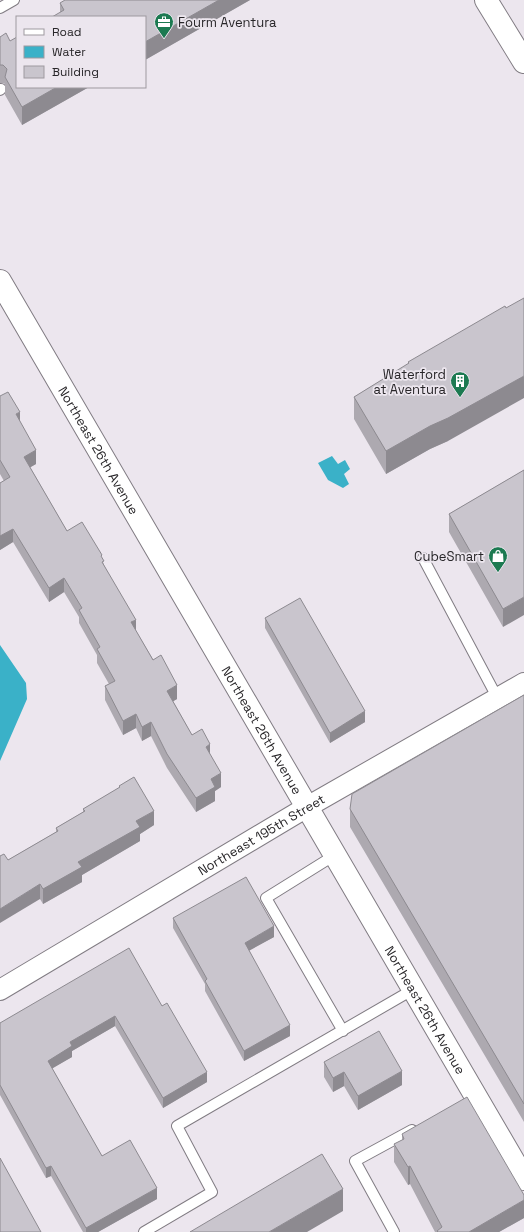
<svg xmlns="http://www.w3.org/2000/svg" width="524" height="1232" viewBox="0 0 524 1232" font-family="'Space Grotesk',sans-serif">
<style>
.water{fill:#3ab1c8}
.lines{fill:none;stroke-linecap:round;stroke-linejoin:round}
.service-casing{stroke:#817c83;stroke-width:12}
.minor-casing{stroke:#817c83;stroke-width:22}
.tertiary-casing{stroke:#817c83;stroke-width:24}
.service{stroke:#fff;stroke-width:10}
.minor{stroke:#fff;stroke-width:20}
.tertiary{stroke:#fff;stroke-width:22}
.wall{fill:#ada9b0}
.shaded-wall{fill:#8d8a90}
.building{fill:#c9c5cd;stroke:#8d8a90}
.labels{text-anchor:middle;dominant-baseline:central;stroke-width:3.5;stroke-linejoin:round;paint-order:stroke}
.poi-label{font-size:13px;fill:#282629;stroke:#ece6ee;text-anchor:end}
.street-label{font-size:13px;fill:#282629;stroke:#ece6ee}
</style>
<rect width="100%" height="100%" fill="#ece6ee"/>
<path class="water" d="M332,456L338,464L345,460L350,469L344,474L349,484L343,488L328,480L318,463Z
M0,645L26,683L27,699L0,761Z"/>
<g class="lines">
<defs>
<path id="service" d="M0,8L14,0
M0,90L1,89
M423,558L498,699
M335,855L266,898L343,1031
M144,1232L212,1192L177,1126L414,989
M394,1232L355,1161L412,1130"/>
<g id="minor">
<path id="s1" d="M0,990L307,807L524,683"/>
</g>
<g id="tertiary">
<path d="M486,0L524,62"/>
<path id="s2" d="M0,281L524,1179"/>
</g>
</defs>
<use href="#service" class="service-casing"/>
<use href="#minor" class="minor-casing"/>
<use href="#tertiary" class="tertiary-casing"/>
<use href="#service" class="service"/>
<use href="#minor" class="minor"/>
<use href="#tertiary" class="tertiary"/>
</g>
<path class="wall" d="M250,0L145,60V17L60,13V3Z
M0,37L10,41L89,87L22,125L5,95V84L3,83H0Z
M408,362L448,441L430,449L386,474L354,419V397L408,364Z
M0,396L20,422L36,464L30,467L67,531L102,559L104,565L136,631L177,699L173,701L192,735L210,755L221,787L215,791V801L196,812L167,768L151,736L142,741L136,728L123,735L105,700V686L109,684L97,663V655L79,623V617L64,592L49,602L13,542L0,550V483L4,481L0,474Z
M524,470L503,627L449,532V514Z
M265,618L365,722L330,743L265,628Z
M524,695V1122L350,827V809Z
M119,786L154,825L140,834V841L82,875V882L43,904L40,899L8,860L56,832V828L83,812V809L119,788Z
M173,918L274,937L249,950L290,1036L244,1061L205,991V984L173,928Z
M162,1006L207,1082L163,1108L115,1026L72,1051V1057L52,1068L102,1156L157,1199L98,1232H83L51,1176L46,1178L0,1095V1023Z
M324,1062L402,1085L358,1110L344,1086L333,1092L324,1077Z
M402,1134L524,1218L499,1232H435L410,1184L408,1185L394,1162V1144L402,1140Z"/>
<path class="shaded-wall" d="M219,0H250L145,60V42Z
M57,87H89L22,125V107Z
M524,376V398L448,441L430,449L386,474V451L430,426Z
M20,412V426L16,414Z
M36,450V464L24,471V457Z
M13,529V542L0,550V536Z
M64,578V592L49,602V588Z
M524,597V615L503,627V609Z
M136,620V634L131,622Z
M177,685V699L167,705V691Z
M365,711V722L330,743V733Z
M136,714V728L123,735V721Z
M151,722V736L142,741V727Z
M210,744V758L206,747Z
M221,773V787L215,791V801L196,812V798L211,779Z
M154,811V825L140,834V841L82,875V882L43,904V889L78,862L136,821Z
M40,884V899L0,923V909Z
M274,926V937L245,953V943Z
M115,1016V1026L72,1051V1057L48,1071V1061L70,1042Z
M290,1025V1036L244,1061V1051Z
M402,1071V1085L358,1110V1096Z
M207,1072V1082L163,1108V1098Z
M344,1072V1086L333,1092V1078Z
M51,1166V1176L46,1178V1168Z
M410,1166V1184L408,1185V1167Z
M157,1188V1199L98,1232H86V1228Z
M343,1189V1211L307,1232H269Z
M524,1200V1218L499,1232H469Z"/>
<path class="building" d="M65,0H219L145,42V17H52L64,10L60,3Z
M6,33L10,41L17,37V87H57L22,107L5,77L7,69L3,65H0V37Z
M524,298V376L448,418L430,426L386,451L354,397L409,363L408,362L505,306L506,308Z
M8,392L20,412L16,414L36,450L24,457L67,531L82,522L102,555L101,556L104,561L102,562L136,620L131,622L153,660L161,655L177,685L167,691L192,735L202,729L210,744L206,747L221,773L211,779L215,787L196,798L167,754L151,722L142,727L136,714L123,721L105,686L115,681L97,649L100,647L79,610L82,608L64,578L49,588L13,529L0,536V483L10,477L0,460V396Z
M524,470V597L503,609L449,514Z
M300,598L365,711L330,733L265,618Z
M524,695V1104L350,809L352,794Z
M134,777L154,811L136,821L140,827L78,862L82,867L43,889L40,884L0,909V856L4,854L8,860L58,831L56,828L85,811L83,809L120,787L119,786Z
M246,877L274,926L245,943L290,1025L244,1051L205,981L207,979L173,918Z
M129,948L162,1006L167,1003L207,1072L163,1098L115,1016L70,1042L72,1046L48,1061L102,1156L130,1140L157,1188L86,1228L51,1166L46,1168L0,1085V1023Z
M379,1031L402,1071L358,1096L344,1072L333,1078L324,1062Z
M467,1097L524,1195V1200L469,1232H438L437,1231L442,1227L410,1166L408,1167L394,1144L404,1139L402,1134Z
M322,1154L343,1189L269,1232H190Z
M0,1158L41,1232H0Z"/>
<defs>
<symbol id="office-pin" viewBox="-11 -11 22 30"><path d="M0 17L-7.5 6A9.5 9.5 0 1 1 7.5 6Z" fill="#1c7a51" stroke="#ece6ee"/><path d="M-6-3h4V-5.5h4V-3h4V5H-6ZM-1-4.5V-3h2v-1.5ZM-6 0V1H6V0Z" fill="#fff"/></symbol>
<symbol id="building-pin" viewBox="-11 -11 22 30"><path d="M0 17L-7.5 6A9.5 9.5 0 1 1 7.5 6Z" fill="#1c7a51" stroke="#ece6ee"/><path d="M-4-6H4V6H1V3H-1V6H-4ZM-2.5-4.3h1.7v1.8h-1.7ZM.8-4.3h1.7v1.8H.8ZM-2.5-1h1.7V.8h-1.7ZM.8-1h1.7V.8H.8Z" fill="#fff"/></symbol>
<symbol id="shop-pin" viewBox="-11 -11 22 30"><path d="M0 17L-7.5 6A9.5 9.5 0 1 1 7.5 6Z" fill="#1c7a51" stroke="#ece6ee"/><path d="M-5-2.5h2.3a2.7 3.5 0 0 1 5.4 0H5L5.5 6h-11ZM-1.5-2.5h3a1.5 2.3 0 0 0-3 0Z" fill="#fff"/></symbol>
</defs>
<g fill-rule="evenodd">
<use href="#office-pin" x="153" y="11" width="22" height="30"/>
<use href="#building-pin" x="449" y="370" width="22" height="30"/>
<use href="#shop-pin" x="487" y="545" width="22" height="30"/>
</g>
<g class="labels">
<g class="poi-label">
<text x="178" y="22" text-anchor="start">Fourm Aventura</text>
<text x="446" y="374">Waterford<tspan x="446" dy="15">at Aventura</tspan></text>
<text x="484" y="556">CubeSmart</text>
</g>
<g class="street-label">
<text stroke="none"><textPath href="#s2" startOffset="196">Northeast 26th Avenue</textPath></text>
<text stroke="none"><textPath href="#s2" startOffset="520">Northeast 26th Avenue</textPath></text>
<text stroke="none"><textPath href="#s1" startOffset="304">Northeast 195th Street</textPath></text>
<text stroke="none"><textPath href="#s2" startOffset="844">Northeast 26th Avenue</textPath></text>
</g>
</g>
<rect x="16" y="16" width="130" height="72" fill="#ece6ee" stroke="#9e999f"/>
<rect x="24" y="29" width="20" height="6" fill="#ffffff" stroke="#9e999f"/>
<text x="52" y="36" font-size="12" fill="#282629">Road</text>
<rect x="24" y="46" width="20" height="12" fill="#3ab1c8" stroke="#9e999f"/>
<text x="52" y="56" font-size="12" fill="#282629">Water</text>
<rect x="24" y="66" width="20" height="12" fill="#c9c5cd" stroke="#9e999f"/>
<text x="52" y="76" font-size="12" fill="#282629">Building</text>
</svg>
